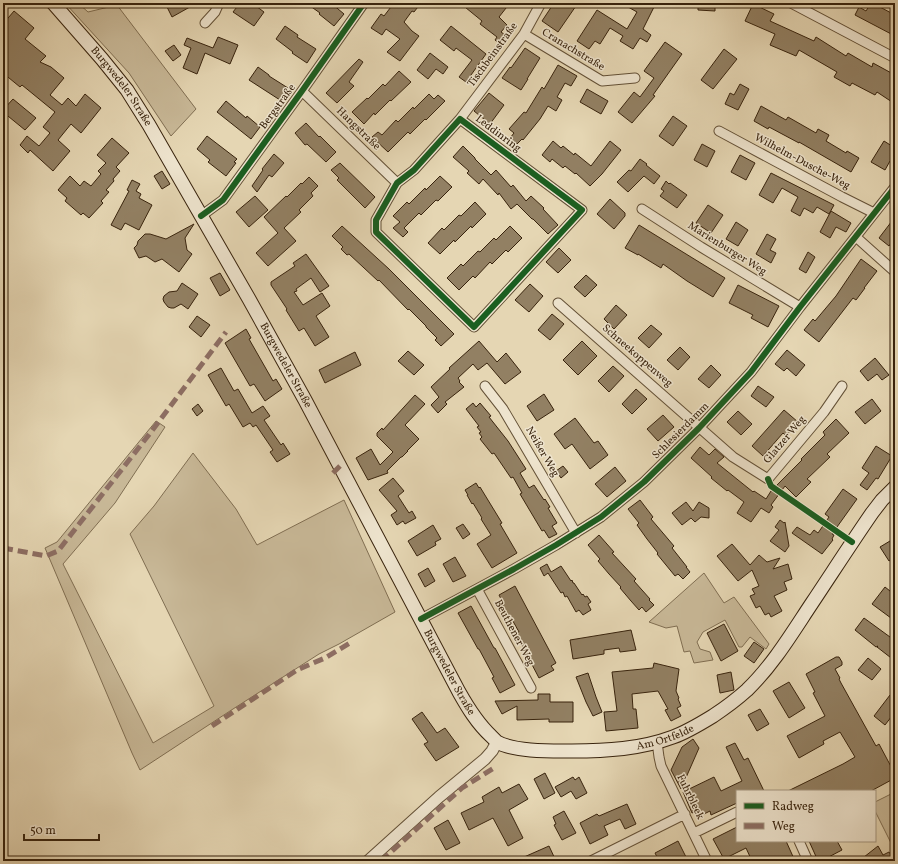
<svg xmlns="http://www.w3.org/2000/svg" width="898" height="864" viewBox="0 0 898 864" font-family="Vollkorn,serif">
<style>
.green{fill:#c8b897;stroke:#806e52}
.building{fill:#928063;stroke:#38230d}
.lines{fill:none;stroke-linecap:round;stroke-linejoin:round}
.minor-casing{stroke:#635036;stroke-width:11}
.tertiary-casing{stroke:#635036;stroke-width:13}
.secondary-casing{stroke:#38230d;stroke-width:15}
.minor{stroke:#eee4ce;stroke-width:9}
.tertiary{stroke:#eee4ce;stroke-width:11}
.secondary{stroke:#eee4ce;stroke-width:13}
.quiet{stroke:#8d6e63;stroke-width:5;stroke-dasharray:10 5;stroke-linecap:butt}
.cycleway-casing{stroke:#eee4ce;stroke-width:8}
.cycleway{stroke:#1b5e20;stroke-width:6}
.labels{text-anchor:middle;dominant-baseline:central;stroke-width:3;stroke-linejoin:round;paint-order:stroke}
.street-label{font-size:11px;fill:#38230d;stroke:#eee4ce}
</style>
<rect width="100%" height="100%" fill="#e5d6b3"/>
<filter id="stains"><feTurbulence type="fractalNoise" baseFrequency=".005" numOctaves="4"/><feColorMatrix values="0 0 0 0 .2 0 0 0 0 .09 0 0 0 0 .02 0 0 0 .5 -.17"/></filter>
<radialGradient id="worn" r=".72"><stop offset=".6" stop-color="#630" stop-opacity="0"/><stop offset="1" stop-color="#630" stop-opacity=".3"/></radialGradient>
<path class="green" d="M65,3H78L88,12L117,5L196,109L171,136L129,73Z
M156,421L165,427L115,503L63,564L153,743L214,706L130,534L154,506L193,453L236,509L257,545L344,500L395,612L339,644L319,654L233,709L140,770L132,753L45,548L57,542Z
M704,573L724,603L734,597L769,644L766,649L750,637L742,647H739L725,620L703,632L697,642L700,649L710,652L713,660L694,663L690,651L684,652L677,626L666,628L649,622Z
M895,792V851L875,811V802Z"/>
<path class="building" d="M165,3H197L172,17Z
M240,3H252L264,12L254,26L233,12Z
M306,3H331L344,14L334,26L319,14L320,13Z
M394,3H421L414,12L412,11L404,22L412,31L419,36L400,61L387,52L400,39L386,29L382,35L371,28L381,14L384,16Z
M460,3H510L499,17L507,25L501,32L508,37L502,46L495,40L497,37L480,24L482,21Z
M554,3H578L558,32L542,21Z
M621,3H656L643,29L651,35L647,42L640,38L633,49L620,41L623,36L610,28L600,44L595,41L589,49L577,41L597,10L627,29L637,12Z
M698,3H715V11L698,10Z
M871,3H879L878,6L895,15V36L855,15L859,7L866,11Z
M753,4L774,14L770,21L814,41L816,37L846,56L848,53L872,67L873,63L895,75V104L877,92L875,95L852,83L850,86L834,77L837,72L799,50L796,56L770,45L775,34L745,21Z
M14,11L34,28L25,39L46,56L40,62L51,67L64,78L50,95L62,105L68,98L76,106L85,94L101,108L81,133L71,124L58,140L70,151L53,171L30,150L28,153L20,145L27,136L39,146L50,133L43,127L55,112L22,85L20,87L3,73V24Z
M285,26L298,35L297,37L316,49L307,63L292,53L293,52L276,39Z
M451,26L486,54L466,82L459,77L472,60L456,48L454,51L440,40Z
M218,37L238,45L230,64L205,53L197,74L183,68L191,48L184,45L187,38L213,48Z
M665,42L682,54L653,95L655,96L632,123L618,112L634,92L640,97L654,78L644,71Z
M174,45L181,55L173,61L165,51Z
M525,48L540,58L527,79H528L521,90L502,78L510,67L511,68Z
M724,49L737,59L713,89L701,80Z
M430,53L448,67L443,74L436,69L428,79L417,70Z
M359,59L363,62L349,82L354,86L337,103L326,93Z
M558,65L577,76L571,86L565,83L557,97L562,100L556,111L548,106L540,119L523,140L522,139L517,144L510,138L514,133L509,129L524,112L526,113L542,87L544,89Z
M258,67L269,75V76L288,88L280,100L249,80Z
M399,71L411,82L391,101L390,100L375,115L374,113L364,124L352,112L367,98L368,99L383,84L385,86Z
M740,84L749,89L738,110L725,104L730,93L734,95Z
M587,89L608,101L601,114L580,102Z
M489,93L504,105L490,124L474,111Z
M429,94L434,99L438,95L445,101L426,120L425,119L410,134L408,132L388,152L372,137L378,132L382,135L396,120L398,122L413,107L414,109Z
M13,99L36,118L25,130L3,112V110Z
M226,101L246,118L247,116L260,127L251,139L217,112Z
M761,106L786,120L788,117L816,133L818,129L829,135L826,141L846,153L847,151L859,158L851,172L799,142V143L769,127L768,129L754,121Z
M673,116L687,126L673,146L659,136Z
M306,123L319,137L320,136L336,152L326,162L307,144L305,145L295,133Z
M207,136L237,159L234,162L236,163L226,176L208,162L210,160L197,149Z
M112,138L129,153L116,167L120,171L113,179L114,181L106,190L109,192L101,201L103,203L89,218L83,213L81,215L65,201L67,198L58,190L70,176L80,186L84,181L91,186L101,174L98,171L106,163L97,155Z
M553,141L561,148L563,146L574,155L575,153L591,166L610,141L621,150L602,174L590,186L576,173L575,174L565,166L563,168L552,159L550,162L542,155Z
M884,141L895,148V163L890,161L885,170L871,162Z
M702,144L715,151L707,167L694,160Z
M463,146L475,158V159L491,175L496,170L511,187L513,185L526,201L531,196L544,208L543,209L558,225L548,234L533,219H532L517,204L511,209L499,193L498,195L483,179L479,184L467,173L469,171L453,157Z
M274,154L284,163L272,177L269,175L257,192L252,186L263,170L262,169Z
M740,155L755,163L746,180L731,172Z
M640,159L647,164L646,165L660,176L654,184L644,176L628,192L617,182L629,170L631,171Z
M340,163L375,197L365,208L337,180L339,178L331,170Z
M162,171L170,184L162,189L154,176Z
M771,173L834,205L829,214L817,207L813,213L804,208L800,216L791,211L798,197L782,188L773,203L759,195Z
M440,176L452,187L438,201L436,200L421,215L419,213L404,228L408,232L403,237L393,228L400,222L393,216L407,202L409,204L425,188L426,190Z
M309,177L318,186L311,193L313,196L299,210L301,212L284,228L296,241L268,266L256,253L278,233L264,217L286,196L287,197L301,183L302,184Z
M132,180L140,184L136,191L141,194L139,198L152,205L139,230L125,223L121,230L111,225L129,191L127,190Z
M666,181L669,184L670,183L687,195L677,208L660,196L664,191L661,189Z
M255,196L268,210L249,227L236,212Z
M610,199L625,213V216L614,229L597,214Z
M475,202L486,214L472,228L471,226L455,242L454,240L440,254L428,243L442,228L444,230L459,215L461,216Z
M708,205L723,215L711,233L696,223Z
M831,211L851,223L846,232L836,227L830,238L820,232Z
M895,217V237L889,246L879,238Z
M736,222L748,230L738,246L726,239Z
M194,224L185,238L187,250L192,254L179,272L162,259L155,262L146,256L139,258L134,248L137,245L138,241L145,234H150L166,239Z
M639,225L725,278L713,297L687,281L663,264L661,268L638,254V255L625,248Z
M342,226L389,269L454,334L441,346L435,340L437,338L426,327V326L409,309L408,310L379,280L378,281L349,254L347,255L341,249L343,247L332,236Z
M510,226L522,238L508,252L506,250L492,264L490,262L475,278L473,276L459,290L447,278L461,264L463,266L478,251L480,252L494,238L496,240Z
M767,234L776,239L770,250L776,253L771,263L756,254Z
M559,248L571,260L558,273L546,262Z
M808,252L815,257L806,273L799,269Z
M306,254L329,286L320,292L311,278L296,289L297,291L294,292L303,305L322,293L330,306L316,316L329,337L315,346L304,328L299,331L286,310L287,309L271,285V282L295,266L293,263Z
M861,259L877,271L864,288H865L856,300L853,298L819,342L804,330L813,319L815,321L836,296Z
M220,273L230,290L220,296L210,278Z
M586,275L597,285L585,297L574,287Z
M182,283L198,294L188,309L181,304L174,308H171L168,307L164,302L163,299L164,296L169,292L177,291Z
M530,284L543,296L529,312L515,300Z
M738,285L779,306L768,327L751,318L753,315L729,303Z
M616,305L627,315L614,329L604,319Z
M552,314L564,324L550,340L538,330Z
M197,316L210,325L201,337L189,327Z
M651,325L662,334L649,348L638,338Z
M246,329L251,338L249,339L273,381L276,379L282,389L265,401L254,384L250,386L225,343Z
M479,341L497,362L506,353L521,372L505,384L487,363L478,370L473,364L458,378L460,381L459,382L464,387L445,402L447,404L438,413L431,405L439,397L431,387L450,369L449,368Z
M582,341L597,356L578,375L563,360Z
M680,347L690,357L678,370L667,360Z
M787,350L805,365L796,376L787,368L784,371L775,364Z
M408,351L424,365L414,375L398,361Z
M355,352L361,365L325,383L319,370Z
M875,358L889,375L882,380L877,374L868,381L860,371Z
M711,365L721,375L709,388L698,379Z
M613,366L624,376L609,392L598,381Z
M221,368L234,391L238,389L252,413L263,406L270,416L264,420L281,445L283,443L290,454L277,462L270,452L273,450L256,425L253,427L250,423L243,427L229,404L226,406L208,375Z
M758,386L774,397L766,407L751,396Z
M636,389L647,399L632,414L622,404Z
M544,394L554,410L537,421L527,406Z
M415,395L425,404L405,425L419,439L407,451H408L402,457H401L387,471L388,473L368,480L356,458L371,449L380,465L393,452L377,436V433L382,428L383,430Z
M872,399L881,411L865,424L855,412Z
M473,403L476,407L480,403L491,416L489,417L508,441L526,469L520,473L529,488L534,485L544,500L545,499L550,507L548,508L557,523L552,526L557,534L549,538L544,530L542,531L520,494L522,493L513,477L511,478L494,453L492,454L480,439L482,437L479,433L481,432L477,427L479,426L466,409Z
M198,404L203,411L197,416L192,409Z
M784,410L798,422L786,436L783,433L763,456L752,446Z
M738,411L752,424L741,435L727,422Z
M663,415L674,427L658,441L647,429Z
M575,418L594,443L598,441L608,455L590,469L572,444L565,449L554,434Z
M836,419L849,433L827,454L830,457L807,479L811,482L796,497L785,486L771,505L773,507L769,513L761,508L751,522L737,513L744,502L728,490L727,491L711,478L712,477L691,458L700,447L709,455L715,449L724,457L717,463L753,492L754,491L766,499L771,491L802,460L801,459L825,435L823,432Z
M876,446L892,456L878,479L876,478L867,490L860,485L869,473L862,468Z
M563,466L568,472L561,478L556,471Z
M615,467L626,481L607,497L595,484Z
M393,478L404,491L398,496L409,513L412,511L416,518L405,524L403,521L397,525L391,515L397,511L379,490Z
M476,483L479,488L480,487L502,523L500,524L517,553L492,568L477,544L491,535L481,519L482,518L473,503L472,504L467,495H468L465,490Z
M843,489L857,499L832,534L834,535L832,539L833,540L822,554L792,533L797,527L810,535L814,530L818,533L829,517L825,514Z
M640,500L653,517L651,519L674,546L672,548L687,567H686L690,572L683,579L678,574L675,576L657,554L658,553L647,539L637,525L639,523L628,509Z
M686,502L693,511L699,502L709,508V518L701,517L695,522L691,518L682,525L672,513Z
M780,520L784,523L785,522L789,546L785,552L770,541L779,530L775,527Z
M463,524L470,534L463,539L456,528Z
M433,525L441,539L435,542L436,545L417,556L408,541Z
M599,535L614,552L612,553L636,579L634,581L650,599L649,600L654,605L646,612L642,607L639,610L631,601L620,588L621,587L609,574L598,561L600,559L588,545Z
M895,538V557L889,561L880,547Z
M732,544L750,565L759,555L767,562L780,558L773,569L788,564L792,579L784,582L787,590L774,596L782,611L771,617L769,613L765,615L760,606L756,608L750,596L755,594L752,589L759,586L752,570L738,581L717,556Z
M455,557L466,576L453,582L443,564Z
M547,564L551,572L561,566L571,581L572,580L573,583H574L582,595L583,594L585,597L587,596L591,602L588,604L591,610L583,615L579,610L576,612L567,596L565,597L563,592L561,593L548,573L544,576L540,568Z
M428,568L435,581L425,587L418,574Z
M515,586L556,663L551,666L554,670L539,678L516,634L519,632L509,614L506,616L501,607L504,605L499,595Z
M885,587L895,595V621L872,604Z
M471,606L494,648H495L515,685L500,693L492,678L494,677L479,649H478L458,613Z
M864,618L890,637L895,631V661L877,647L878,646L876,647L855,630Z
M724,624L738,651L721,661L707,633Z
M631,630L636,650L620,652L619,648L604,650V654L573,659L570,640Z
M754,642L764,649L754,663L744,656Z
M836,657H839L842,662V665L835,669L840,678L839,679L841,683L876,746L879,744L895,774V778L871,791H788L843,764L855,757L840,732L823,741L824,744L799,758L787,736L825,716L813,693L815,692L806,674Z
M868,658L881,669L872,680L858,670Z
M654,663L679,669L676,691L679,698L678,699L681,706L677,708L681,716L671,721L665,710L668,709L658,691L632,694L633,709H636L638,728L606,731L604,712L617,711L612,672L653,668Z
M731,672L734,690L720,693L717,675Z
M588,673L596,697L602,712L593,716L586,702L576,677Z
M789,682L805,708L789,718L773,691Z
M538,694H550V702H573V722H549V719L517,720V706L502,714L495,701L538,700Z
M890,695L895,700V712L885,725L874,716Z
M760,709L769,724L757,731L748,715Z
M422,712L437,733L445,728L459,747L436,761L424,744L428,742L412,719Z
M693,739L699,748L681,789L671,770L682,747Z
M735,743L744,760L748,758L764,791H737V803L711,815L710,811L700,816L697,811L692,813L683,792L714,777L721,791L742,781L726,747Z
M545,773L555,793L544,799L534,779Z
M573,777L575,780L579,777L587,793L576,799L571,791L561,797L555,787Z
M519,784L528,799L509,810L523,838L508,846L493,818L469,830L461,813L484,802L482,797L499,787L502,793Z
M627,804L636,824L625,829L620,819L604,826L608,835L590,844L580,823L597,814L599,816Z
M564,811L576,833L562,840L554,825L556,824L553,817Z
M448,820L460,843L446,850L434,828Z
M737,827V841H786L795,861H752L746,848L724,859L713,839Z
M678,841L688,861H670L668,858L662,861H659L655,853Z
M809,841H837L842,850L821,861H818Z
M549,846L556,861H515Z
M878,846L883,855L889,852L895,861H859Z"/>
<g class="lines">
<defs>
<path id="minor" d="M791,3L895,58
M205,23L215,12L219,3
M524,34L602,81L635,78
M302,91L397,183
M460,119L582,210L474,327L376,232V220L397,183L414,170Z
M460,119L524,34L541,3
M719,131L842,197L874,213
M642,209L701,247L800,307
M201,216L223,200L302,91L364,3
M856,237L895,272
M558,303L733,457L768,479L824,412L842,386
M485,386L503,409L576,533
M477,589L531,688
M421,619L514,569L556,545L601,517L644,482L699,428L751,372L800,307L895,187
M657,742L659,757L661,766L707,861
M694,833L737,812
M799,841L808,861
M591,861L685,814"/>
<path id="tertiary" d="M368,861L439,797L485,759L492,751L497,742"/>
<g id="secondary">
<path id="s1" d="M53,3L102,59L127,90L149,125L249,299L305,400L459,692C468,708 477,723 491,736C493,738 495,740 497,742C515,752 552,751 572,751C606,751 641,749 673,737C687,732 700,724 713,716C725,708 736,700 747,690C773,665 792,633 812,603C832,573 852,542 872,513L882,500L895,487"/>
</g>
</defs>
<use href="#minor" class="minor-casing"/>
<use href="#tertiary" class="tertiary-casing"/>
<use href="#secondary" class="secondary-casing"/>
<use href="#minor" class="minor"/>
<use href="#tertiary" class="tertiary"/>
<use href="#secondary" class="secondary"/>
<path class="quiet" d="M333,473L340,466
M3,548L46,556L58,551L151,432L226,332
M212,726L297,670L325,658L350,643
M381,861L462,788L494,768"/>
<defs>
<path id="cycleway" d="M460,119L582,210L474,327L376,232V220L397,183L414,170Z
M201,216L223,200L302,91L364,3
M768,479L771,486L852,542
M421,619L514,569L556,545L601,517L644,482L699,428L751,372L800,307L895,187"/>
</defs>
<use href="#cycleway" class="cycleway-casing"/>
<use href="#cycleway" class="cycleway"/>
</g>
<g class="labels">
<g class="street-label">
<text transform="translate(573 50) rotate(31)">Cranachstraße</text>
<text transform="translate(493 55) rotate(-54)">Tischbeinstraße</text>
<text stroke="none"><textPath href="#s1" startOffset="108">Burgwedeler Straße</textPath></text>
<text transform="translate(278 107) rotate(-54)">Bergstraße</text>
<text transform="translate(358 129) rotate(44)">Hangstraße</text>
<text transform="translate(498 134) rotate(37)">Leddinring</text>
<text transform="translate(802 162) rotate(28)">Wilhelm-Dusche-Weg</text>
<text transform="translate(727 249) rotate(32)">Marienburger Weg</text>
<text transform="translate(637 356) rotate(41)">Schneekoppenweg</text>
<text stroke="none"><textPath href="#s1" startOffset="432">Burgwedeler Straße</textPath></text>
<text transform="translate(681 431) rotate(-45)">Schlesierdamm</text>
<text transform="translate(785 440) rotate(-50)">Glatzer Weg</text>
<text transform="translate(542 452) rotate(60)">Neißer Weg</text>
<text transform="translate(514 633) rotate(62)">Beuthener Weg</text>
<text stroke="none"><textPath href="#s1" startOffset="780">Burgwedeler Straße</textPath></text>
<text stroke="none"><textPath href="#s1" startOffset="1036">Am Ortfelde</textPath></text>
<text transform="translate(690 797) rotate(64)">Fuhrbleek</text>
</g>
</g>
<rect width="898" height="864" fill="none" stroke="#e5d6b3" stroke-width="16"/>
<rect x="4" y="4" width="890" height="856" fill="none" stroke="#38230d" stroke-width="2"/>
<rect x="8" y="8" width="882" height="848" fill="none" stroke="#38230d"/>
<rect x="736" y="790" width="140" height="52" fill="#eee4ce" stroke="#a59781"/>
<rect x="744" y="803" width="20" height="6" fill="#1b5e20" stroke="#a59781"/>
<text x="772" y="810" font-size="12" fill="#38230d">Radweg</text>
<rect x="744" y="823" width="20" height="6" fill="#8d6e63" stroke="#a59781"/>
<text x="772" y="830" font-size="12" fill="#38230d">Weg</text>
<path d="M24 834v6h75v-6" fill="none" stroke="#38230d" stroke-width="2"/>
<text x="30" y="834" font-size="12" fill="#38230d" stroke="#eee4ce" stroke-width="3" paint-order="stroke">50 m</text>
<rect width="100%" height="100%" filter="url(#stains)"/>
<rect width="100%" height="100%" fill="url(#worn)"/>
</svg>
